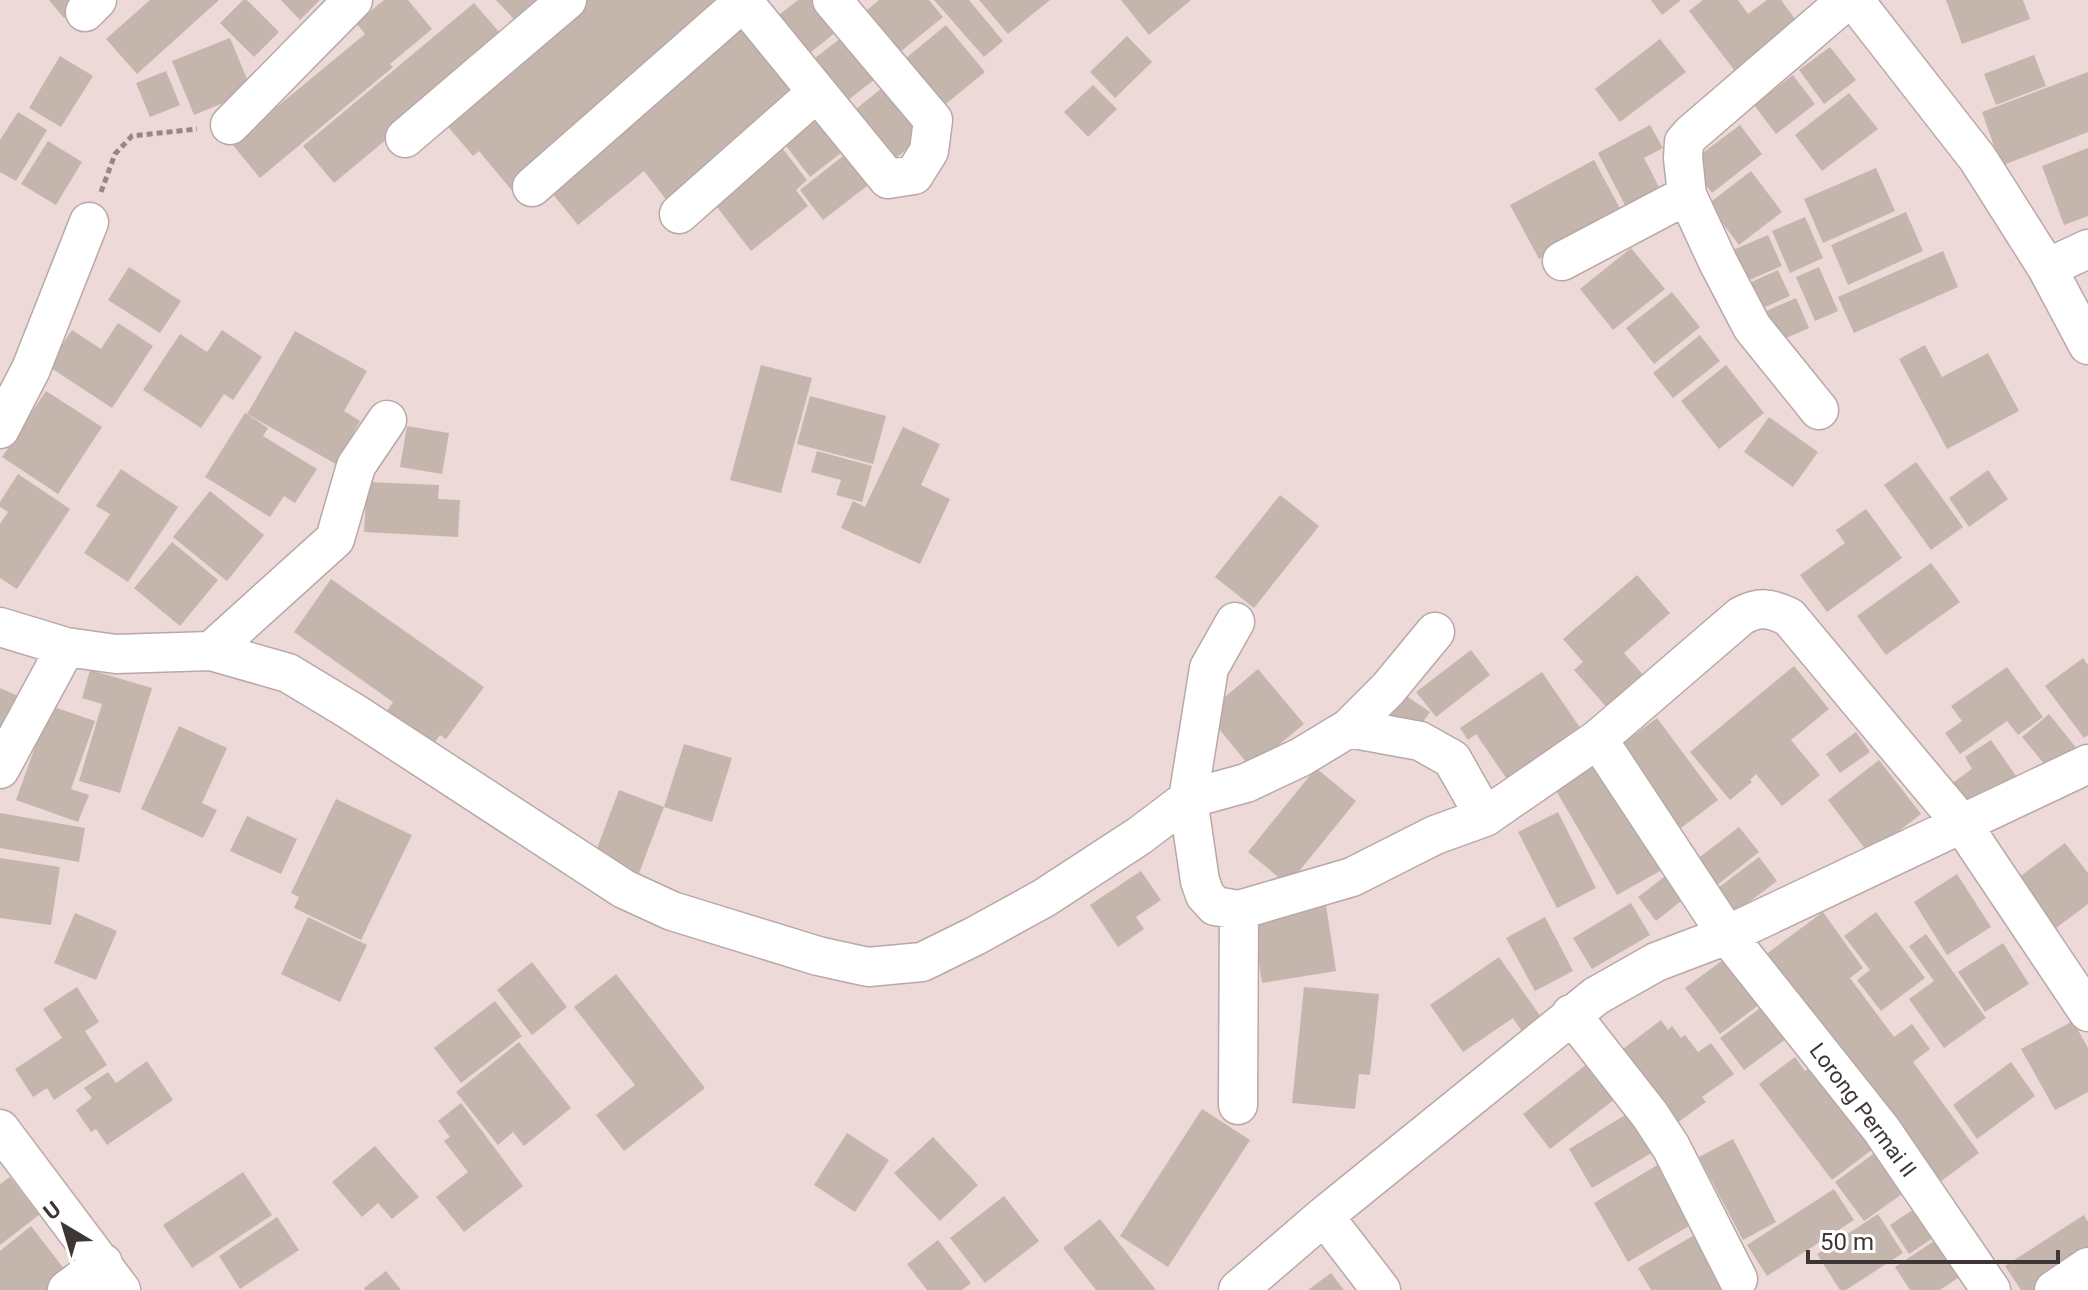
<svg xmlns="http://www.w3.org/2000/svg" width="2088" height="1290" viewBox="0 0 2088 1290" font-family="Roboto,sans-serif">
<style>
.building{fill:#c4b6ad}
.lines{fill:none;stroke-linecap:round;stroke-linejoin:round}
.street-casing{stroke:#b9a8a7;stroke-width:41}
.path{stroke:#948786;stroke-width:5;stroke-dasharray:6 4;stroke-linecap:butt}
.street{stroke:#fff;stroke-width:38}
.labels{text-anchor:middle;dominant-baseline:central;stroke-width:6;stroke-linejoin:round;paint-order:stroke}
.street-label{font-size:22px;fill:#3d3635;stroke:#fff}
</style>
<rect width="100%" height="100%" fill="#ecd9d8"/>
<path class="building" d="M49,0H86L64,18Z
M150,0H219L137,74L106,39Z
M243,0H247L279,32L254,57L220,23Z
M281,0H320L300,20Z
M384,0H408L432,29L390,64L393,67L260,178L232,144L365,34L356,23Z
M496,0H558L524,30Z
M588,0H727L556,157L514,193L479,151L473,156L444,122Z
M798,0H819L841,28L805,57L775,18Z
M879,0H929L943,17L889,61L855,20Z
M934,0H969L1003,41L984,57Z
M979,0H1050L1008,34Z
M1121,0H1191L1149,35Z
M1651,0H1681L1662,15Z
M1703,0H1738L1748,14L1767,0H1781L1801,27L1738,75L1689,11Z
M1946,0H2023L2030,19L1962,44Z
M474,3L506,40L334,183L303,146Z
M751,18L808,88L668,202L644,171L578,225L546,186Z
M946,25L985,72L942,107L894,68Z
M846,34L879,76L843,104L810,62Z
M1127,36L1152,62L1115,98L1090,72Z
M230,38L252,91L194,115L172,61Z
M1660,39L1686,72L1620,122L1595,89Z
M1830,47L1856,80L1824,104L1799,70Z
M2034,55L2046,86L1996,105L1984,74Z
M60,56L93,76L61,127L29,108Z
M166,71L180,105L150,117L136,83Z
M2088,72V132L2001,166L1982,112Z
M1793,75L1815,104L1776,134L1754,105Z
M887,84L926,133L896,158L856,109Z
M1093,85L1117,109L1088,137L1064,112Z
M1849,93L1878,129L1822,171L1795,135Z
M816,102L850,146L810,177L776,133Z
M18,112L47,130L16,181L0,172V140Z
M1650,125L1663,148L1644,158L1661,191L1627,209L1598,153Z
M1740,125L1762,154L1712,193L1689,163Z
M48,141L82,162L56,205L21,184Z
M779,144L807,180L796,190L808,206L751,251L710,198Z
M853,148L876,179L823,220L800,190Z
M2088,148V216L2064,225L2042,166Z
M1594,160L1623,214L1539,259L1510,205Z
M1876,168L1895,211L1823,243L1804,199Z
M1751,171L1782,212L1739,245L1708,204Z
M1906,212L1923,251L1848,285L1831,245Z
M1805,217L1823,258L1790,273L1772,231Z
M1768,235L1782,266L1747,281L1733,250Z
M1631,248L1665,289L1613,330L1580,289Z
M1943,251L1958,287L1854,333L1838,297Z
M129,267L181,301L160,333L108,300Z
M1819,267L1838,311L1815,321L1796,277Z
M1778,270L1790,296L1747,315L1736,289Z
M1672,292L1700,327L1654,364L1626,328Z
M1796,298L1809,328L1779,341L1766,311Z
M118,323L153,346L112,408L48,366L72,330L101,349Z
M222,330L262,357L233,400L224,394L201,428L143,390L180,334L207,352Z
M295,331L367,371L344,411L360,421L336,464L247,414Z
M1700,335L1720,361L1673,398L1653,373Z
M1925,345L1942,377L1988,353L2019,411L1947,449L1899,359Z
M761,365L812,378L781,493L730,480Z
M1726,365L1764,413L1719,449L1681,401Z
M46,391L102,427L58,494L2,457Z
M810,396L886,416L873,464L797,444Z
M245,413L268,428L263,436L317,469L295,503L284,496L270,517L205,477Z
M1769,417L1818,452L1793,487L1744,452Z
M407,426L449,433L442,474L400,467Z
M903,427L940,444L921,485L950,499L920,564L841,528L853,501L865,507Z
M817,451L872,466L862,502L836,495L841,480L811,472Z
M1916,462L1963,527L1931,550L1884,485Z
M121,469L178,507L128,582L84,553L110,514L96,506Z
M1988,470L2008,499L1969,527L1949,498Z
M18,474L70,509L17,589L0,578V524L8,512L0,507V502Z
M367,482L439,485L438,499L460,500L458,537L364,532Z
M210,491L264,535L227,581L173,537Z
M1280,495L1319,526L1254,608L1215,577Z
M1866,509L1902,558L1827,612L1800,575L1845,543L1836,530Z
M172,542L218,580L180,626L134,588Z
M1931,563L1960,602L1886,655L1857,616Z
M1637,575L1670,613L1624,653L1652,685L1615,717L1574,670L1583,662L1563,639Z
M331,579L484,687L446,739L440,735L424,757L378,724L393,702L294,632Z
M1471,650L1490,675L1436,717L1416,692Z
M2083,658L2088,665V735L2084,738L2045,686Z
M1794,666L1829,709L1791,740L1820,775L1782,806L1756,774L1750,780L1752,782L1730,800L1690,752Z
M2007,667L2043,717L2018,735L2007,721L1960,754L1945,733L1962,721L1951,706Z
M1258,669L1304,724L1251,768L1206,713Z
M90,670L152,688L120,793L79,781L102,704L82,698Z
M1542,672L1585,735L1511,785L1476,734L1468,740L1460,728Z
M0,688L27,700L0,758Z
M1402,693L1430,712L1413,736L1385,716Z
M39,702L95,721L71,789L89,795L78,822L16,800L35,747L23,743Z
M2049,714L2082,755L2055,777L2022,737Z
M1657,718L1718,800L1681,828L1619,746Z
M179,726L227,748L202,803L217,810L203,838L141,809Z
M1856,732L1870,752L1840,773L1826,754Z
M1991,740L2023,786L1959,818L1941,791L1972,769L1965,757Z
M684,744L732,758L712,822L664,807Z
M1879,760L1921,814L1869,854L1828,800Z
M1599,763L1662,870L1617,895L1555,789Z
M1316,768L1356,801L1288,885L1248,852Z
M619,790L664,807L638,876L593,859Z
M336,799L412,835L361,940L294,908L299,897L291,893Z
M1558,812L1596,888L1557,908L1518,832Z
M0,813L85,828L79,862L0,848Z
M247,816L297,839L281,874L230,851Z
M1739,827L1759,852L1712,889L1692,863Z
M2065,843L2088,873V904L2048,934L2018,878Z
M1759,857L1777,881L1732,915L1714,891Z
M0,858L60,867L51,925L0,918Z
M1141,871L1161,900L1136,917L1144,929L1118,947L1090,905Z
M1668,874L1686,897L1656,921L1638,897Z
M1957,874L1991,927L1947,955L1914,902Z
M1631,903L1650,935L1592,969L1573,938Z
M1326,905L1336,971L1262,983L1252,916Z
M1823,912L1863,968L1850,978L1894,1037L1912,1024L1930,1049L1913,1062L1979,1153L1936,1185L1765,955Z
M1876,912L1925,978L1881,1011L1857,980L1870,970L1844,936Z
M75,913L117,931L96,980L54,963Z
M308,917L367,945L340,1002L281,974Z
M1545,917L1573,971L1535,991L1506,938Z
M1926,934L1986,1018L1944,1048L1909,999L1934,981L1909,946Z
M2003,943L2029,984L1985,1012L1958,972Z
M1499,957L1543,1020L1523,1033L1513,1018L1463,1052L1430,1005Z
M1723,960L1735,976L1745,968L1767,999L1720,1034L1685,988Z
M532,962L567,1007L532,1035L497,990Z
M616,974L705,1088L624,1151L596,1115L635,1085L574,1007Z
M77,987L99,1022L85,1031L107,1065L54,1100L47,1088L33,1097L15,1069L62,1038L43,1009Z
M1304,987L1379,994L1370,1075L1359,1074L1355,1109L1292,1103Z
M495,1001L522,1036L461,1083L434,1048Z
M1767,1003L1791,1035L1744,1070L1720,1038Z
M1661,1020L1668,1030L1672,1026L1681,1038L1685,1035L1698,1052L1711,1043L1734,1074L1702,1097L1706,1102L1669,1129L1615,1055Z
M2073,1021L2088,1048V1092L2055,1110L2021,1049Z
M519,1042L571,1108L524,1146L513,1132L498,1145L456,1092Z
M1596,1057L1623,1093L1550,1149L1523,1114Z
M1795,1057L1805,1071L1819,1061L1877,1146L1832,1180L1759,1084Z
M147,1061L173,1100L107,1145L96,1129L91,1132L76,1110L92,1098L84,1088L108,1072L116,1083Z
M2011,1062L2035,1096L1977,1139L1953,1105Z
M461,1103L523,1186L464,1232L436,1197L468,1172L444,1141L450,1137L438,1121Z
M1202,1109L1250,1140L1168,1267L1120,1236Z
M1632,1111L1655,1151L1592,1188L1569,1149Z
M847,1133L889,1160L855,1212L814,1185Z
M933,1137L978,1185L940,1221L894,1173Z
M1733,1139L1776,1222L1743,1240L1699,1157Z
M375,1146L419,1197L392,1219L378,1203L362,1217L332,1182Z
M1880,1149L1909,1189L1864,1221L1835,1182Z
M1659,1164L1694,1223L1628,1262L1594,1203Z
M243,1172L272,1215L192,1268L163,1225Z
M10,1177L39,1215L0,1245V1184Z
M1834,1189L1854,1220L1767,1276L1747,1245Z
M1004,1196L1039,1241L985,1283L950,1238Z
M1926,1201L1945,1230L1909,1254L1890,1225Z
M1878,1214L1903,1253L1846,1290H1840L1817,1254Z
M2084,1215L2088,1222V1261L2042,1290H2021L2005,1266Z
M277,1217L299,1250L240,1289L219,1256Z
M1100,1219L1156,1290H1096L1063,1248Z
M31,1226L68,1274L48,1290H0V1251Z
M1946,1233L1970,1270L1940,1290H1910L1895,1267Z
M1696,1234L1729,1290H1651L1638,1268Z
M938,1240L971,1283L962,1290H927L907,1264Z
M386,1271L401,1290H365L364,1288Z
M1331,1273L1344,1290H1308Z"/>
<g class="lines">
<defs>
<path id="street" d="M742,0L888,179L914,175L929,151L933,120L832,0
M1854,0L1978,159L2047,268L2088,345
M85,12L97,0
M230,125L353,0
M405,138L567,0
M532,187L743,2
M679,214L816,93
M1562,261L1687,195
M2047,268L2088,249
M1819,410L1752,327L1718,262L1687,195L1683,158L1684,142L1691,134L1847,0
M0,429L31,369L89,222
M1235,622L1209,668L1188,799L1200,881L1205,895L1215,906L1239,910L1352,877L1435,835L1485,817L1598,739L1741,616C1760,606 1770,608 1789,617L1962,824L2088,1012
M0,627L66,647L116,654L211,651L288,673L351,711L624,889L672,911L818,956L868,967L922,962L975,936L1044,898L1139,836L1188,799L1246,783L1301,757L1349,728L1388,689L1435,632
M211,651L335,539L356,466L387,420
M1349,728L1420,741L1452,759L1485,817
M1609,756L1727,935L1881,1129L1991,1290
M0,769L66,647
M1571,1014L1650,1115L1671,1147L1738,1279
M1238,1105L1239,910
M0,1129L121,1290
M1324,1216L1381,1290
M67,1290L103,1263
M1238,1290L1324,1216L1596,996L1656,962L1727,935L2088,764
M2054,1290L2088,1267"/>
</defs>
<use href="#street" class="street-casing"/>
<path class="path" d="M101,192L115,154L132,136L197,129"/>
<use href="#street" class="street"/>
</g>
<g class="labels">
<g class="street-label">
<text transform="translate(1863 1110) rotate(53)">Lorong Permai II</text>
</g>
</g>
<g transform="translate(64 1226) rotate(322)" stroke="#ffffff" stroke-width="6" paint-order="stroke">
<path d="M0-6L14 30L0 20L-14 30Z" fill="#3d3635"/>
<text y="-12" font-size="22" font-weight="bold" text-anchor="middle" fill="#3d3635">U</text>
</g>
<path d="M1808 1250v12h250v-12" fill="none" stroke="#3d3635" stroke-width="4"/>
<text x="1820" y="1250" font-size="24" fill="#3d3635" stroke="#ffffff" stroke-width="6" paint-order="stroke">50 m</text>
</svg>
